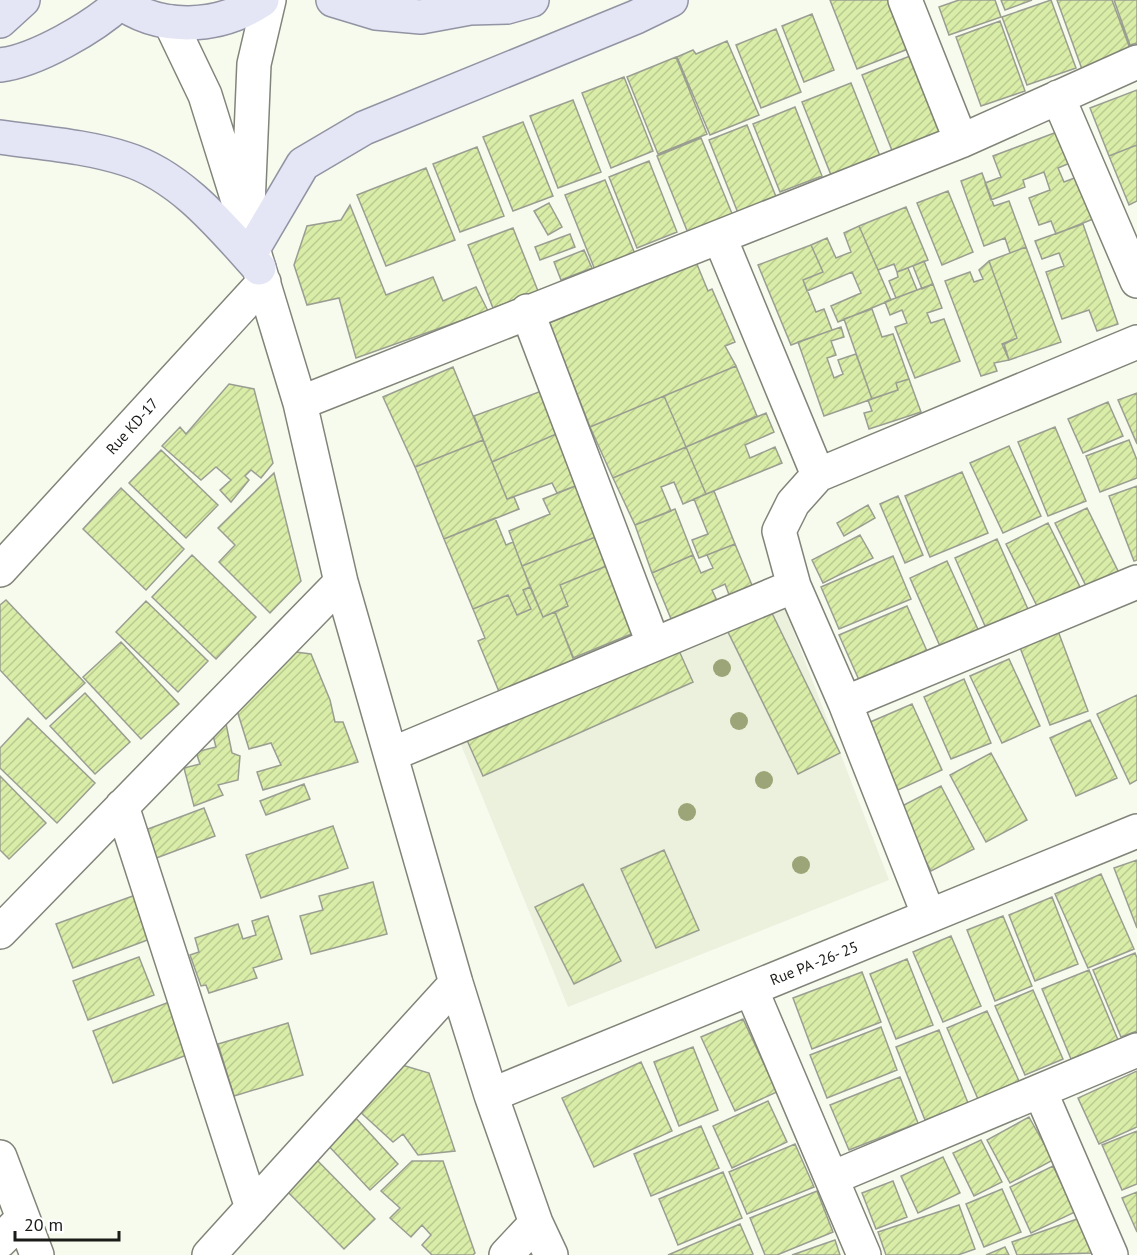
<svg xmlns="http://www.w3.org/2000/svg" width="1137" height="1255" viewBox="0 0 1137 1255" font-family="'PT Sans',sans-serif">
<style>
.built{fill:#ebf1dd}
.building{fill:url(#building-hatch);stroke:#9a9e91;stroke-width:1.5}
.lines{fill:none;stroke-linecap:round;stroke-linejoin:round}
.minor-casing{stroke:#818478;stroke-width:36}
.major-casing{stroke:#9294a3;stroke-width:36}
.minor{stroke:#fff;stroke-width:33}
.major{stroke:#e4e5f5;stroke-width:33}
.tree{fill:#9ba577}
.labels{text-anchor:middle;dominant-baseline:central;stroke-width:6;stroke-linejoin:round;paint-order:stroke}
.street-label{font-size:15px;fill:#1a1c17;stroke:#fff}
</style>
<defs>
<pattern id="building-hatch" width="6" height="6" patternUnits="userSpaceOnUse" patternTransform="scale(1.5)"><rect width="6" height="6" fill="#daeda8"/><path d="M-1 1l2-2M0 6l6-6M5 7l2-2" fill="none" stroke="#bacb90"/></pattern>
</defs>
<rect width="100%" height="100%" fill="#f7fbee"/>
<path class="built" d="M783,604L889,880L568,1007L457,735Z"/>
<path class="building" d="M830,0H889L908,49L857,69Z
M959,0H995L1001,17L949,35L939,7Z
M1001,0H1032L1005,10Z
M1051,0L1076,68L1027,85L1002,17Z
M1057,0H1112L1132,54L1083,72Z
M1114,0H1137V43L1130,45Z
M812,14L834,70L804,82L782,26Z
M1000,21L1025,91L981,106L956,37Z
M776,29L801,92L761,108L736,45Z
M727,41L759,115L710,135L677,57L693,50L696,54Z
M915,54L946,132L893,153L862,75Z
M676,57L707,134L658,154L627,77Z
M624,77L653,151L611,168L582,93Z
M851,83L880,156L831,175L802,102Z
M1137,90V145L1109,156L1090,108Z
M573,100L601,172L558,188L530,116Z
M795,107L822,176L780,192L753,124Z
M523,122L553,196L513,211L483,137Z
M747,125L777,199L738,213L709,140Z
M1065,129L1077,160L1058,168L1064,182L1077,177L1093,219L1056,234L1051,221L1039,225L1029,198L1050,190L1044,172L1023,180L1025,187L991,200L985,183L1001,177L993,156Z
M701,138L733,216L688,233L657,156Z
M1137,145V201L1129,205L1109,156Z
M477,147L504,216L460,232L433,164Z
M649,161L677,232L637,248L609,177Z
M426,168L455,240L386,266L357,195Z
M982,173L994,206L1009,201L1026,247L1010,253L1005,238L984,246L961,181Z
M605,180L635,254L595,270L565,195Z
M948,191L973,252L942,265L917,203Z
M549,203L562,227L548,235L534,211Z
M350,205L386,295L433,277L443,301L476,287L488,311L356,358L339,298L307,305L294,265L307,226L341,220Z
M906,207L928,260L897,272L894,264L878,270L859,226Z
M1083,224L1118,324L1097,331L1089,310L1062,319L1046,272L1064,266L1059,253L1042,259L1035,241Z
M859,226L891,300L838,322L831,306L861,293L852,272L807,291L803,280L823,272L811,245L827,238L836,258L851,252L844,233Z
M513,228L538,291L493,308L468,245Z
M570,234L575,247L540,260L535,247Z
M811,245L823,272L803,280L816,312L824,309L832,330L791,345L758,265Z
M1026,247L1061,342L1009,360L1004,344L1017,338L989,261Z
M584,250L592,268L561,280L554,262Z
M924,261L933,284L922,289L913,266Z
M989,261L1017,338L1002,344L1009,360L994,363L997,371L981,376L945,281L970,272L974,282L983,279L979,270Z
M696,262L708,291L712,289L735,342L725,346L736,366L590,427L549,323Z
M908,268L917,290L896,298L889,281L898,277L897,272Z
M933,284L942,308L927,313L931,323L944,319L960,361L915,378L895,327L907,323L902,310L890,315L885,302Z
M872,309L882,337L893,334L909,379L896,383L898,390L872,399L844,319Z
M841,327L844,337L831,341L836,355L827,358L834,378L843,374L838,360L856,354L872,399L824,416L798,342Z
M736,366L757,416L686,447L664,396Z
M453,367L483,440L415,467L383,397Z
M909,379L921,412L869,429L864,413L872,411L868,400L898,390L896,383Z
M229,384L254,389L273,463L261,478L251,470L245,476L249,480L231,502L220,490L231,480L216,467L201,480L162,446L180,427L186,434Z
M547,389L563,431L492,462L474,416Z
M1137,393V444L1118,400Z
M664,396L686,447L613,478L590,427Z
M1108,402L1123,436L1083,453L1068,419Z
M766,413L774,432L745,445L750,458L775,447L782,463L706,494L686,447Z
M1055,427L1086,501L1048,516L1018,442Z
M563,431L583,483L557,493L552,483L507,499L492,462Z
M483,440L507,499L514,497L519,509L444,539L415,467Z
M1129,440L1137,460V478L1100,492L1086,456Z
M1009,446L1041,516L1003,533L970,463Z
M686,447L706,494L683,504L674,482L661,487L671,511L635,525L613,478Z
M161,450L218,505L186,538L129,483Z
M962,472L988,533L930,557L905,496Z
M274,473L301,581L270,613L219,562L235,545L218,528Z
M583,483L603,534L522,566L509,531L550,514L543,499Z
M1137,486V560L1134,561L1109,496Z
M121,488L184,549L146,590L83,529Z
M714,491L735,544L699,558L692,540L708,534L694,499Z
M898,496L923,555L905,563L880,504Z
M868,505L875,518L844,536L837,523Z
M1087,508L1120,575L1088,590L1055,523Z
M675,509L693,555L652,573L635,525Z
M495,518L506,545L513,542L530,587L523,590L531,609L517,615L508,595L473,609L444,539Z
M1048,523L1082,591L1040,612L1006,544Z
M603,534L614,563L560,585L568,606L543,617L522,566Z
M860,535L873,558L823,583L812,560Z
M997,539L1031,616L989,635L955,558Z
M735,544L754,590L731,600L725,584L712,590L720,607L674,626L652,573L693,555L701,573L713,568L707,555Z
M192,555L256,617L216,659L152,597Z
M893,556L911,599L839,629L821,587Z
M947,561L981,636L943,653L910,578Z
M614,563L641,630L573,658L555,612L568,606L560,585Z
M530,587L543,617L555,612L576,664L500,694L478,641L485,638L473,609L508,595L517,615L531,609L523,590Z
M6,600L85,683L46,719L0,670V605Z
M146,601L208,661L178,692L116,632Z
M907,606L931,660L863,689L839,635Z
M769,607L840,753L798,774L726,628Z
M1058,631L1088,711L1050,725L1019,645Z
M121,642L179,704L141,739L83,677Z
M676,644L693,682L483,776L466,738Z
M288,651L311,654L330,700L335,722H343L358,762L263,790L257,772L281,765L271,743L249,749L236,707L243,695L258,692L255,681Z
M1009,659L1040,726L1002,743L970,676Z
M964,679L991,743L951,759L924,697Z
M85,693L130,742L95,774L50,726Z
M1137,695V780L1130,784L1097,714Z
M912,704L942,770L898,790L868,723Z
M224,714L232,753L240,756L238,780L218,785L223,795L194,806L184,768L200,764L196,752L216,747L210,724Z
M28,718L95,783L57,823L0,768V748Z
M1090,720L1117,778L1076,796L1050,738Z
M991,753L1027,820L986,842L950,775Z
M0,776L46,823L9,859L0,850Z
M304,784L310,799L266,815L260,801Z
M941,786L974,849L931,871L898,808Z
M204,808L215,836L143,863L132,835Z
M333,826L348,868L261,898L246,855Z
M664,850L699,930L656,948L621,869Z
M1137,860V928L1114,868Z
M1101,874L1134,949L1088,968L1055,894Z
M373,882L387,934L311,954L300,916L323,910L319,896Z
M583,884L621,961L574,984L535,907Z
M141,893L158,936L73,968L56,924Z
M1052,897L1078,964L1035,981L1009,915Z
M268,916L282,959L253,968L257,978L209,993L206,985L201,986L190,955L199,952L195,938L238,924L243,939L256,935L252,921Z
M1003,916L1032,986L995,1001L967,930Z
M951,936L981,1006L943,1022L913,952Z
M1135,953L1137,958V1031L1121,1037L1093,970Z
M139,957L154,995L88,1020L73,981Z
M907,959L933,1025L896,1039L870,974Z
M1089,970L1118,1040L1071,1059L1042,989Z
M862,972L881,1022L812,1049L793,998Z
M1033,990L1063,1059L1025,1075L995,1006Z
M172,1001L192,1053L113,1083L93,1031Z
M987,1011L1019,1081L978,1099L947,1028Z
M743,1019L777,1092L735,1111L701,1037Z
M288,1023L303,1075L234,1096L218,1044Z
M881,1027L897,1070L827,1098L810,1055Z
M939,1030L968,1103L925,1120L896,1047Z
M693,1047L718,1110L679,1126L654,1062Z
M641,1062L672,1131L594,1167L562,1098Z
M402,1065L429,1073L455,1151L418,1155L403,1134L393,1142L358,1110Z
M1137,1071V1127L1099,1144L1078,1098Z
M900,1077L918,1123L849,1150L830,1105Z
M768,1101L787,1142L732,1168L713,1126Z
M353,1115L398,1164L370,1190L325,1142Z
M1029,1117L1053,1160L1010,1183L987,1140Z
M701,1126L719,1168L651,1196L634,1154Z
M1137,1131V1184L1122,1190L1102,1145Z
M981,1140L1002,1182L974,1196L953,1153Z
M795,1144L814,1187L747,1214L729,1172Z
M312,1155L375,1219L344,1249L281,1185Z
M943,1157L960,1193L918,1213L901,1176Z
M412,1161H443L475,1253L473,1255H432L422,1245L431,1235L422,1225L411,1237L390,1218L400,1208L381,1191Z
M1053,1166L1075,1212L1031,1233L1010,1187Z
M723,1172L742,1218L678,1245L659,1199Z
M893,1181L907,1217L876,1229L862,1193Z
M1002,1189L1021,1232L984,1247L966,1204Z
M817,1191L833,1232L777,1255H765L750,1218Z
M1137,1192V1232L1122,1198Z
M959,1205L975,1249L958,1255H886L878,1232Z
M1080,1218L1092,1253L1017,1255L1012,1242Z
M740,1224L753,1254L750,1255H668Z
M835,1240L840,1255H792Z
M1005,1247L1009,1255H986Z"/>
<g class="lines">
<defs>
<path id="minor" d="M905,0L961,141
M170,22L205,95L259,268L300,403L341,582L456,983L491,1095L536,1223L551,1255
M1058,97L1137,281
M248,206L254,64L269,0
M720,238L818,475
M527,311L653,643
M300,403L961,141L1137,62
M0,570L264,282
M845,703L1137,582
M392,754L794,586
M122,806L252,1208
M929,916L845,703L794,586L779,531L793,503L818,475L1137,342
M0,932L341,582
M751,989L864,1255
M1040,1091L1111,1255
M491,1095L1137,831
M0,1157L37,1255
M832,1178L1137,1050
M0,1241L23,1218
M209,1255L456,983
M506,1255L536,1223"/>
<path id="major" d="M117,0C159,32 219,29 262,0
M333,0L376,13L421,17L470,8L507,7L532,0
M0,21L23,0
M0,65C36,61 94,27 120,3
M0,137C41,143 86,146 126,159C181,176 222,227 259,268
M253,249L303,164L364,128L636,17L671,0"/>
</defs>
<use href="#minor" class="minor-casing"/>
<use href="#major" class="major-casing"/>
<use href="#minor" class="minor"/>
<use href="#major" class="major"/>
</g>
<g class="tree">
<circle cx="722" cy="668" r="9"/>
<circle cx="739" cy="721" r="9"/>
<circle cx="764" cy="780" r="9"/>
<circle cx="687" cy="812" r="9"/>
<circle cx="801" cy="865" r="9"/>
</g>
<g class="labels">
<g class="street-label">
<text transform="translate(132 426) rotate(-48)">Rue KD-17</text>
<text transform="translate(814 963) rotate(-22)">Rue PA -26- 25</text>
</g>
</g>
<path d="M15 1231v9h104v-9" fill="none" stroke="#1a1c17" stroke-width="3"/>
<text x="24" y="1231" font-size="18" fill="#1a1c17" stroke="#ffffff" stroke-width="4.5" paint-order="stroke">20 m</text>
</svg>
